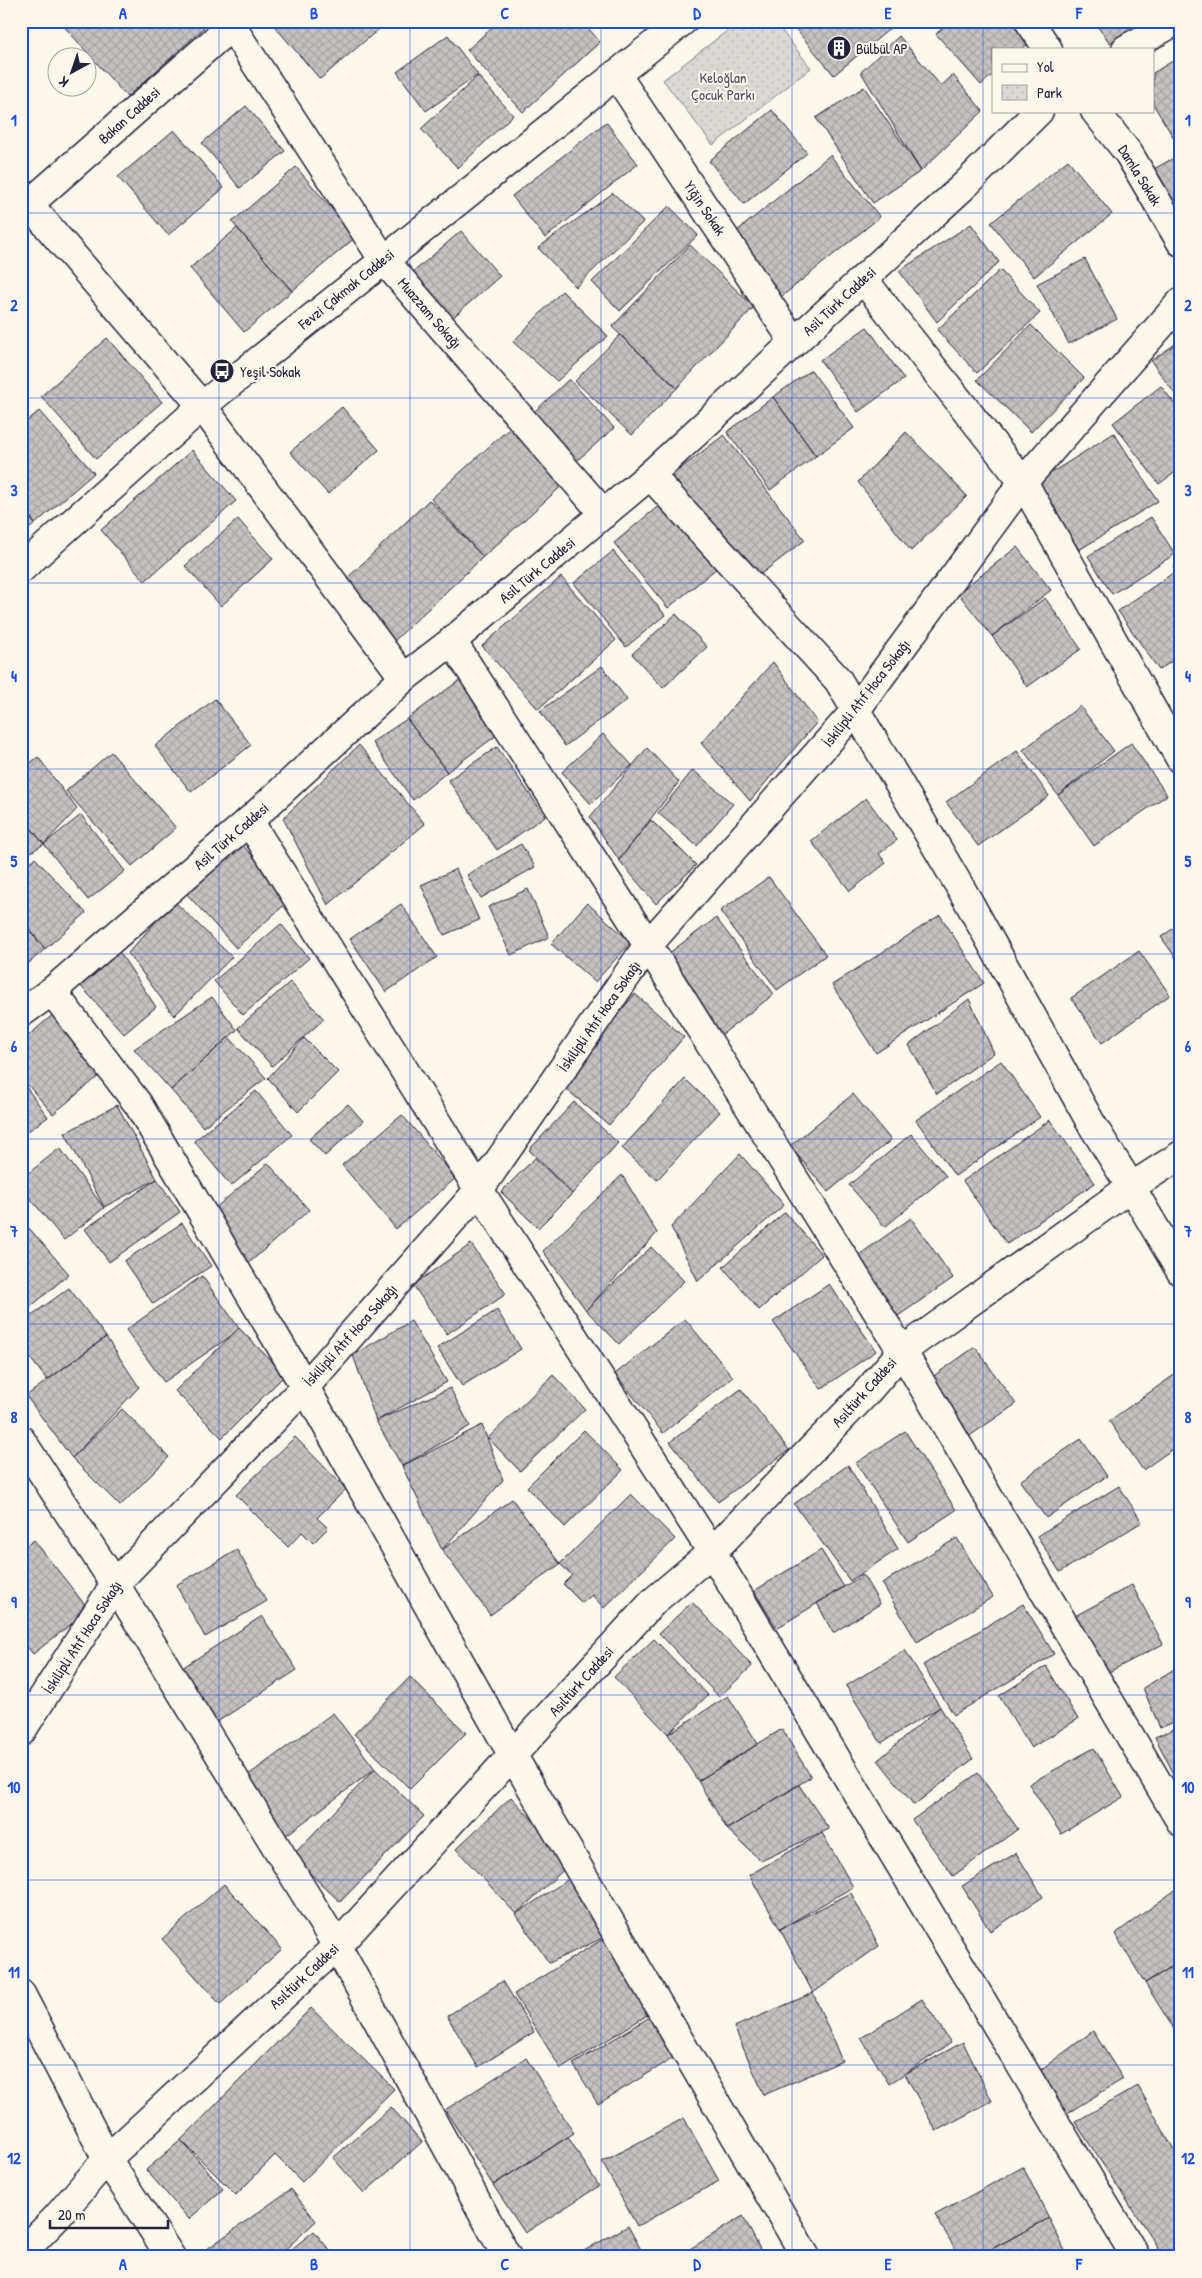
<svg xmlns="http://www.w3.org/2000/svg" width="1202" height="2278" viewBox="0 0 1202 2278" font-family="'Patrick Hand',sans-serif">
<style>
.park{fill:url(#park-dots);stroke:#7e7d87}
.building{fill:url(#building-cross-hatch);stroke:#22223b}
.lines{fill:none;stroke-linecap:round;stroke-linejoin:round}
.street-casing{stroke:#22223b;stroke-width:31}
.secondary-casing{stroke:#22223b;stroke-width:31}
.street{stroke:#fbf7ec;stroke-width:28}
.secondary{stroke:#fbf7ec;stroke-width:28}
.grid{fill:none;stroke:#1d4ed8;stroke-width:1;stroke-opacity:0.55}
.labels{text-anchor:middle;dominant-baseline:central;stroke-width:4;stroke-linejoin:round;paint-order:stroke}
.poi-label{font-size:15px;fill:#22223b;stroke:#fbf7ec;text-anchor:start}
.park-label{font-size:15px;fill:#505061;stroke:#fbf7ec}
.street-label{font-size:15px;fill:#22223b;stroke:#fbf7ec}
.neatline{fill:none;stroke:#1d4ed8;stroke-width:2}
.grid-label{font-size:16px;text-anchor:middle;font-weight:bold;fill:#1d4ed8}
</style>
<defs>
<pattern id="park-dots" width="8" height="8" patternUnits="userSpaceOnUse" patternTransform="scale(1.25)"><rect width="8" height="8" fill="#dbd8d3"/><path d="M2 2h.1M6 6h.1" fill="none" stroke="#bcb9b6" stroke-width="1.8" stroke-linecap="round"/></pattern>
<pattern id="building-cross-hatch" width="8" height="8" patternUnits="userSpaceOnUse" patternTransform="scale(1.25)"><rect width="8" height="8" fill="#c6c2c0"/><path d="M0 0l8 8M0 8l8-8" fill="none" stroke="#aaa6a6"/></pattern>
</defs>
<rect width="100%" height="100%" fill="#fbf7ec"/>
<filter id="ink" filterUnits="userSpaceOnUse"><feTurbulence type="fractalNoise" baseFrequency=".02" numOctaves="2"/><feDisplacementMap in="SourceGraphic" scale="10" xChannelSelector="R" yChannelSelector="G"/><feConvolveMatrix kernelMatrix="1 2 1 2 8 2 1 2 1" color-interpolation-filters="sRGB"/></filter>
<g filter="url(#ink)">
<path class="park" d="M740,21H774L811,68L713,145L663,80Z"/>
<path class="building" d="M63,21H198L204,28L127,97L61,23Z
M270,21H373L379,29L320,79Z
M499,21H582L600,42L523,112L467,50Z
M789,21H899L834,75Z
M950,21H1012L1030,42L1022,49H993V74L981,85L936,34Z
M1093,21H1139L1110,43Z
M448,35L478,75L426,111L397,72Z
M899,36L941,86L953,75L983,111L921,171L861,72Z
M1181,56V147L1180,148L1153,104V73Z
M478,76L513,115L458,168L421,129Z
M864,87L921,171L873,203L816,118Z
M246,106L285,151L240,188L202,143Z
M772,110L807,153L744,204L709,161Z
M606,122L638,164L545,238L512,196Z
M174,130L224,188L168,235L118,177Z
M1181,154V221L1152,170Z
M830,155L880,217L781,297L731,236Z
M1068,160L1112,214L1034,277L991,223Z
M296,167L356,237L292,291L232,222Z
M613,193L643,222L576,287L538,248Z
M669,206L698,235L620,311L592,282Z
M971,224L999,262L937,322L899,271Z
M237,228L292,291L244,332L190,268Z
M461,231L500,276L450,320L411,274Z
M690,245L754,307L677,388L612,327Z
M1085,259L1117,319L1069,344L1037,284Z
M1000,270L1040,313L977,373L937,330Z
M562,291L608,336L557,381L513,342Z
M1031,325L1084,378L1031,432L977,380Z
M867,327L904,379L858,412L820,360Z
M620,335L677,388L632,435L575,381Z
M107,338L162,402L96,459L41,396Z
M1181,340V402L1151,361Z
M811,370L854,428L816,456L773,397Z
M569,379L614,428L572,465L529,417Z
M1161,386L1181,412V468L1159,484L1113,423Z
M773,397L816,456L770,490L727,432Z
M342,407L379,450L328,494L290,452Z
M39,411L94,473L35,524L21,502V426Z
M513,425L565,483L483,557L431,499Z
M906,432L967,496L911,551L858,482Z
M1114,433L1158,501L1079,550L1037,482Z
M724,435L805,540L753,580L672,475Z
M192,450L236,501L145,581L101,530Z
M429,500L483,557L393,642L339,586Z
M662,503L717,568L668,608L614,543Z
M21,507L35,524L21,535Z
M1151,517L1175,554L1112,594L1088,556Z
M238,519L273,559L221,606L185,566Z
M1017,547L1051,590L992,636L958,593Z
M613,551L665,615L626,647L574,583Z
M1181,560V577L1173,566Z
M1173,573L1181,584V655L1159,670L1118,611Z
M561,577L616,640L538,709L482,646Z
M1045,598L1081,649L1027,687L992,636Z
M676,614L707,647L663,688L632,654Z
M1181,661V683L1171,667Z
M773,662L817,722L750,801L701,743Z
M602,666L627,700L565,746L540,711Z
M461,679L501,732L447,772L407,719Z
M215,699L251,745L191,792L155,746Z
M1080,706L1114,751L1058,795L1023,750Z
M407,719L447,772L413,800L372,742Z
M603,734L632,765L591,804L562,772Z
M1131,743L1167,795L1094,846L1058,795Z
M359,745L425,824L328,905L283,818Z
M497,747L545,816L497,850L448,780Z
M647,748L679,782L619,860L590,817Z
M1017,751L1049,796L978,846L946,802Z
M111,752L176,828L132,866L66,791Z
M38,757L77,809L44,844L21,816V770Z
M693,770L733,804L697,846L658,813Z
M866,798L897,840L879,854L886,863L850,891L811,841Z
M81,815L125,871L88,900L44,844Z
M21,816L44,844L21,858Z
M651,820L696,865L656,904L619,860Z
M239,841L291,899L236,948L184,891Z
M521,844L535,867L481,898L467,875Z
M35,858L86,913L45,949L21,919V870Z
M456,869L479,920L444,935L421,885Z
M769,877L826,955L777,990L720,911Z
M528,889L549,937L511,955L488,907Z
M174,901L232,957L174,1016L128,953Z
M587,903L631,942L595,982L551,944Z
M401,904L437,957L386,992L350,939Z
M940,915L984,983L876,1053L832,985Z
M716,918L774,994L720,1036L661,959Z
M21,921L45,949L21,970Z
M1181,923V965L1161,937Z
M281,924L309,958L243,1015L214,981Z
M118,950L156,1007L124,1034L80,985Z
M1139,951L1170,995L1102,1043L1071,998Z
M290,982L324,1019L272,1066L238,1028Z
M635,994L684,1037L609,1125L559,1083Z
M212,997L237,1030L171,1090L134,1049Z
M969,999L994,1053L937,1094L909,1045Z
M56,1012L105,1071L53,1114L21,1077V1042Z
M229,1037L266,1078L203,1127L171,1090Z
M304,1038L338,1072L298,1112L268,1078Z
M1001,1061L1040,1117L955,1176L916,1120Z
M685,1079L720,1112L657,1180L622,1148Z
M21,1080L48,1117L21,1136Z
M256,1091L292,1135L231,1186L194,1141Z
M853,1094L891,1140L828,1192L790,1146Z
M574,1102L618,1143L572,1194L529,1150Z
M348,1104L363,1121L325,1156L309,1139Z
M117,1105L157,1179L104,1207L65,1133Z
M402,1115L456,1178L396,1229L342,1165Z
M1050,1120L1095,1183L1007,1244L963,1181Z
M911,1134L946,1176L885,1227L849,1185Z
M60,1148L104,1208L64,1240L21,1187V1179Z
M740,1154L784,1205L698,1281L671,1227Z
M535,1158L572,1194L538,1228L501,1192Z
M268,1163L309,1210L249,1263L207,1215Z
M622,1175L657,1233L586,1310L543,1251Z
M157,1179L180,1212L109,1262L85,1229Z
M785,1212L822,1255L759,1310L723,1267Z
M911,1218L953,1278L898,1316L856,1257Z
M21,1219L69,1274L21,1315Z
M182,1223L211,1266L153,1304L124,1261Z
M471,1244L506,1294L447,1334L413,1285Z
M651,1247L684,1281L619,1344L586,1310Z
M202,1276L239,1328L231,1336L164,1382L126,1330Z
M829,1284L876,1351L821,1389L773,1322Z
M69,1288L106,1337L47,1380L21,1346V1323Z
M497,1310L521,1349L462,1386L437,1348Z
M685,1319L733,1377L663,1433L615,1374Z
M411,1321L447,1382L376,1421L353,1355Z
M239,1328L285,1375L222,1438L175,1391Z
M106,1337L139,1387L72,1458L26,1396Z
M975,1347L1016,1404L968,1437L928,1380Z
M1177,1373L1181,1378V1443L1143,1470L1109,1421Z
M553,1375L585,1409L520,1471L488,1438Z
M450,1388L470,1426L402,1466L376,1421Z
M741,1389L789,1450L718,1502L670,1442Z
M122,1409L169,1457L120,1506L72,1458Z
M482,1425L503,1480L442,1550L402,1466Z
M584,1430L623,1470L565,1527L527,1487Z
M905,1431L956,1510L908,1542L856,1463Z
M295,1437L346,1489L317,1518L328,1528L313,1543L302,1532L288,1547L236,1495Z
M1081,1439L1107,1476L1046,1518L1020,1481Z
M848,1465L898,1549L850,1581L794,1504Z
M1119,1486L1142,1522L1060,1572L1037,1536Z
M631,1494L675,1539L604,1608L592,1595L582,1603L563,1584L572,1575L560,1564Z
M512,1499L560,1564L490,1615L442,1550Z
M957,1538L993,1597L917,1642L882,1583Z
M34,1540L89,1610L33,1654L21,1639V1550Z
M237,1550L267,1601L205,1637L176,1585Z
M821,1550L844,1587L777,1628L754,1591Z
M863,1575L880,1604L833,1633L817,1603Z
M1132,1585L1163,1644L1105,1674L1075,1616Z
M692,1602L752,1666L719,1697L659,1633Z
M1023,1604L1054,1654L954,1715L923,1665Z
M262,1616L297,1670L217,1722L182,1668Z
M654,1639L708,1695L668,1734L614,1677Z
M905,1650L940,1707L881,1743L846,1686Z
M1181,1665V1719L1160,1728L1143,1688Z
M1046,1666L1078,1719L1031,1748L999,1696Z
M410,1677L466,1733L410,1789L354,1734Z
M728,1696L758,1744L698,1781L668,1734Z
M940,1707L973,1759L914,1805L878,1760Z
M333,1713L375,1769L285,1836L243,1779Z
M1181,1726V1771L1174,1774L1155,1737Z
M782,1729L811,1777L727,1829L698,1781Z
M1094,1748L1123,1797L1061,1834L1029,1784Z
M375,1769L424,1816L340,1902L292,1856Z
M978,1773L1018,1829L953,1876L912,1820Z
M799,1785L829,1829L761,1861L727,1829Z
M511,1797L572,1862L516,1914L456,1849Z
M822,1833L853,1887L780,1929L749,1875Z
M1016,1853L1043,1897L990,1931L962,1886Z
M573,1876L611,1934L549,1963L516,1914Z
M224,1884L282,1949L220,2004L162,1939Z
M1178,1888L1181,1893V1961L1145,1983L1115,1934Z
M851,1893L879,1946L813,1993L780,1929Z
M611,1934L657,2009L561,2069L514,1994Z
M1181,1961V2038L1180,2039L1145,1983Z
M503,1981L534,2032L478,2067L447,2016Z
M813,1993L842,2061L764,2095L734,2027Z
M922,1999L951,2043L889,2084L861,2038Z
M311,2008L394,2089L302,2182L275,2155L236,2195L181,2140Z
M650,2017L675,2057L598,2104L573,2064Z
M1093,2031L1123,2079L1061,2117L1035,2074Z
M963,2042L992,2101L936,2131L905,2074Z
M526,2058L574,2133L493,2185L445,2110Z
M1138,2086L1181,2162V2246L1164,2257L1075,2122Z
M391,2107L422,2142L364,2193L333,2158Z
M684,2118L719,2181L637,2226L602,2162Z
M568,2137L599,2186L525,2233L493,2185Z
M181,2140L223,2189L189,2219L146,2170Z
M1023,2167L1049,2218L977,2257H960L935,2215Z
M291,2189L316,2221L277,2257H213L207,2249Z
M743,2216L764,2257H688L685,2252Z
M1049,2218L1068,2257H977Z
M628,2226L645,2257H573Z
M314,2231L335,2257H282Z
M1181,2246V2257H1164Z"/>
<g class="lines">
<defs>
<path id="street" d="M228,21L383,259L604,514
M616,74L794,342
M21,195L202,406L404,678
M21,211L237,21
M863,279L1023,482L1181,760
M650,475L838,680L966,897L1091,1123L1131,1187L1181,1272
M452,641L648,945L902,1351L1181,1822
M249,821L479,1190L712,1552L1136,2257
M52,991L138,1104L305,1387L513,1756L806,2257
M21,1440L115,1584L337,1946L507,2257
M21,1732L115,1584L305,1387L479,1190L648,945L856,710L1023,482L1181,302
M21,1994L107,2159L171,2257
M21,2254L57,2217L107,2159L337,1946L654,1601L712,1552L866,1393L902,1351L1131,1187L1181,1155"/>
<path id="secondary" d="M1029,21L1048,49
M1126,49L1176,21
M1095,111L1129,154L1181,242
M21,569L202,406L683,21
M21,1013L52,991L249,821L404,678L452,641L650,475L966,184L1039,111"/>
</defs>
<use href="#street" class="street-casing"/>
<use href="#secondary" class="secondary-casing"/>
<use href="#street" class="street"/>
<use href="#secondary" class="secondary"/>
</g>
</g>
<path class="grid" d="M219,21V2257M410,21V2257M601,21V2257M792,21V2257M983,21V2257M21,213H1181M21,398H1181M21,583H1181M21,769H1181M21,954H1181M21,1139H1181M21,1324H1181M21,1510H1181M21,1695H1181M21,1880H1181M21,2065H1181"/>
<defs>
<symbol id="building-disc" viewBox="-11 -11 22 22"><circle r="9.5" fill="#22223b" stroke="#fbf7ec"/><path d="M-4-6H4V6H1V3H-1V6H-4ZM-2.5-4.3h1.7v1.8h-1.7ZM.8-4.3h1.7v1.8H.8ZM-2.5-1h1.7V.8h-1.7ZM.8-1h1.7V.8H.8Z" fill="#fff"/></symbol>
<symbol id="bus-disc" viewBox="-11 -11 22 22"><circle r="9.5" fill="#22223b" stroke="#fbf7ec"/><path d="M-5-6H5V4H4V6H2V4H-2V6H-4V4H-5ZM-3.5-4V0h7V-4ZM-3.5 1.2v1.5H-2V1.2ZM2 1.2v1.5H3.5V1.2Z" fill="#fff"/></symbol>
</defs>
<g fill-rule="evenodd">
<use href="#building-disc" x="825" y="34" width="28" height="28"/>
<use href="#bus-disc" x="208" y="357" width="28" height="28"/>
</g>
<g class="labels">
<g class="poi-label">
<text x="856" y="48">Bülbül AP</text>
<text x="240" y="371">Yeşil Sokak</text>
</g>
<g class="park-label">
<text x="723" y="77">Keloğlan<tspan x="723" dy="17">Çocuk Parkı</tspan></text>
</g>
<g class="street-label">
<text transform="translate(129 115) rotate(-42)">Bakan Caddesi</text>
<text transform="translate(1140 175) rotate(58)">Damla Sokak</text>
<text transform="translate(705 208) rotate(56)">Yiğin Sokak</text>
<text transform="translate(346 289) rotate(-39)">Fevzi Çakmak Caddesi</text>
<text transform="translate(839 301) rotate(-43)">Asil Türk Caddesi</text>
<text transform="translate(430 313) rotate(49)">Muazzam Sokağı</text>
<text transform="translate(537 570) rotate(-40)">Asil Türk Caddesi</text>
<text transform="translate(866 693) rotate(-52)">İskilipli Atıf Hoca Sokağı</text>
<text transform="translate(231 836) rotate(-41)">Asil Türk Caddesi</text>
<text transform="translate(599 1016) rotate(-55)">İskilipli Atıf Hoca Sokağı</text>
<text transform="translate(350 1335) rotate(-48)">İskilipli Atıf Hoca Sokağı</text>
<text transform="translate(864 1392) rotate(-48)">Asıltürk Caddesi</text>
<text transform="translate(82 1637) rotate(-57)">İskilipli Atıf Hoca Sokağı</text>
<text transform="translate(581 1681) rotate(-48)">Asıltürk Caddesi</text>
<text transform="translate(304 1976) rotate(-43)">Asıltürk Caddesi</text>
</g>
</g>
<rect width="1202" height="2278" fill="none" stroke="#fbf7ec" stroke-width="55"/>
<rect x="992" y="48" width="162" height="65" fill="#fbf7ec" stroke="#a4a2a5"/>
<rect x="1002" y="64" width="25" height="8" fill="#fbf7ec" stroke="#a4a2a5"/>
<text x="1037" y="72" font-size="15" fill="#22223b">Yol</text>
<rect x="1002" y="85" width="25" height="15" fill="url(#park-dots)" stroke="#a4a2a5"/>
<text x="1037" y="98" font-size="15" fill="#22223b">Park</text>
<g transform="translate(72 72) rotate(220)"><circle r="24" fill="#fbf7ec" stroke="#a4a2a5"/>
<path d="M0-4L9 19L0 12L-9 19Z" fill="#22223b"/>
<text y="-8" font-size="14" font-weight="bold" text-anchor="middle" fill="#22223b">K</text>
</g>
<path d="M50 2220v8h118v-8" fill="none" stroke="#22223b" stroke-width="2.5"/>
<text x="58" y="2220" font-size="15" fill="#22223b" stroke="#fbf7ec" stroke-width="4" paint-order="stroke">20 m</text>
<rect x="28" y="28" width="1146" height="2222" class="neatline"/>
<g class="grid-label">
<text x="123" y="19">A</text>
<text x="314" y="19">B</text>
<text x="505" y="19">C</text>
<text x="697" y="19">D</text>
<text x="888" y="19">E</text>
<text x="1079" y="19">F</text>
<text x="14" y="126">1</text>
<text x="1188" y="126">1</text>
<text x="14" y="311">2</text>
<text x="1188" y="311">2</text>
<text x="14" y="496">3</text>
<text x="1188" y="496">3</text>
<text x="14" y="682">4</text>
<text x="1188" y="682">4</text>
<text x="14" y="867">5</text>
<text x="1188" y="867">5</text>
<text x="14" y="1052">6</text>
<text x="1188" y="1052">6</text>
<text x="14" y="1237">7</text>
<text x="1188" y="1237">7</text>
<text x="14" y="1423">8</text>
<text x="1188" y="1423">8</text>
<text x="14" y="1608">9</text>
<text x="1188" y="1608">9</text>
<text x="14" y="1793">10</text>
<text x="1188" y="1793">10</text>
<text x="14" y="1978">11</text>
<text x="1188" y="1978">11</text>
<text x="14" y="2164">12</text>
<text x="1188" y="2164">12</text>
<text x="123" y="2270">A</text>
<text x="314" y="2270">B</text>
<text x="505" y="2270">C</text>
<text x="697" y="2270">D</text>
<text x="888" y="2270">E</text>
<text x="1079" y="2270">F</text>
</g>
</svg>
